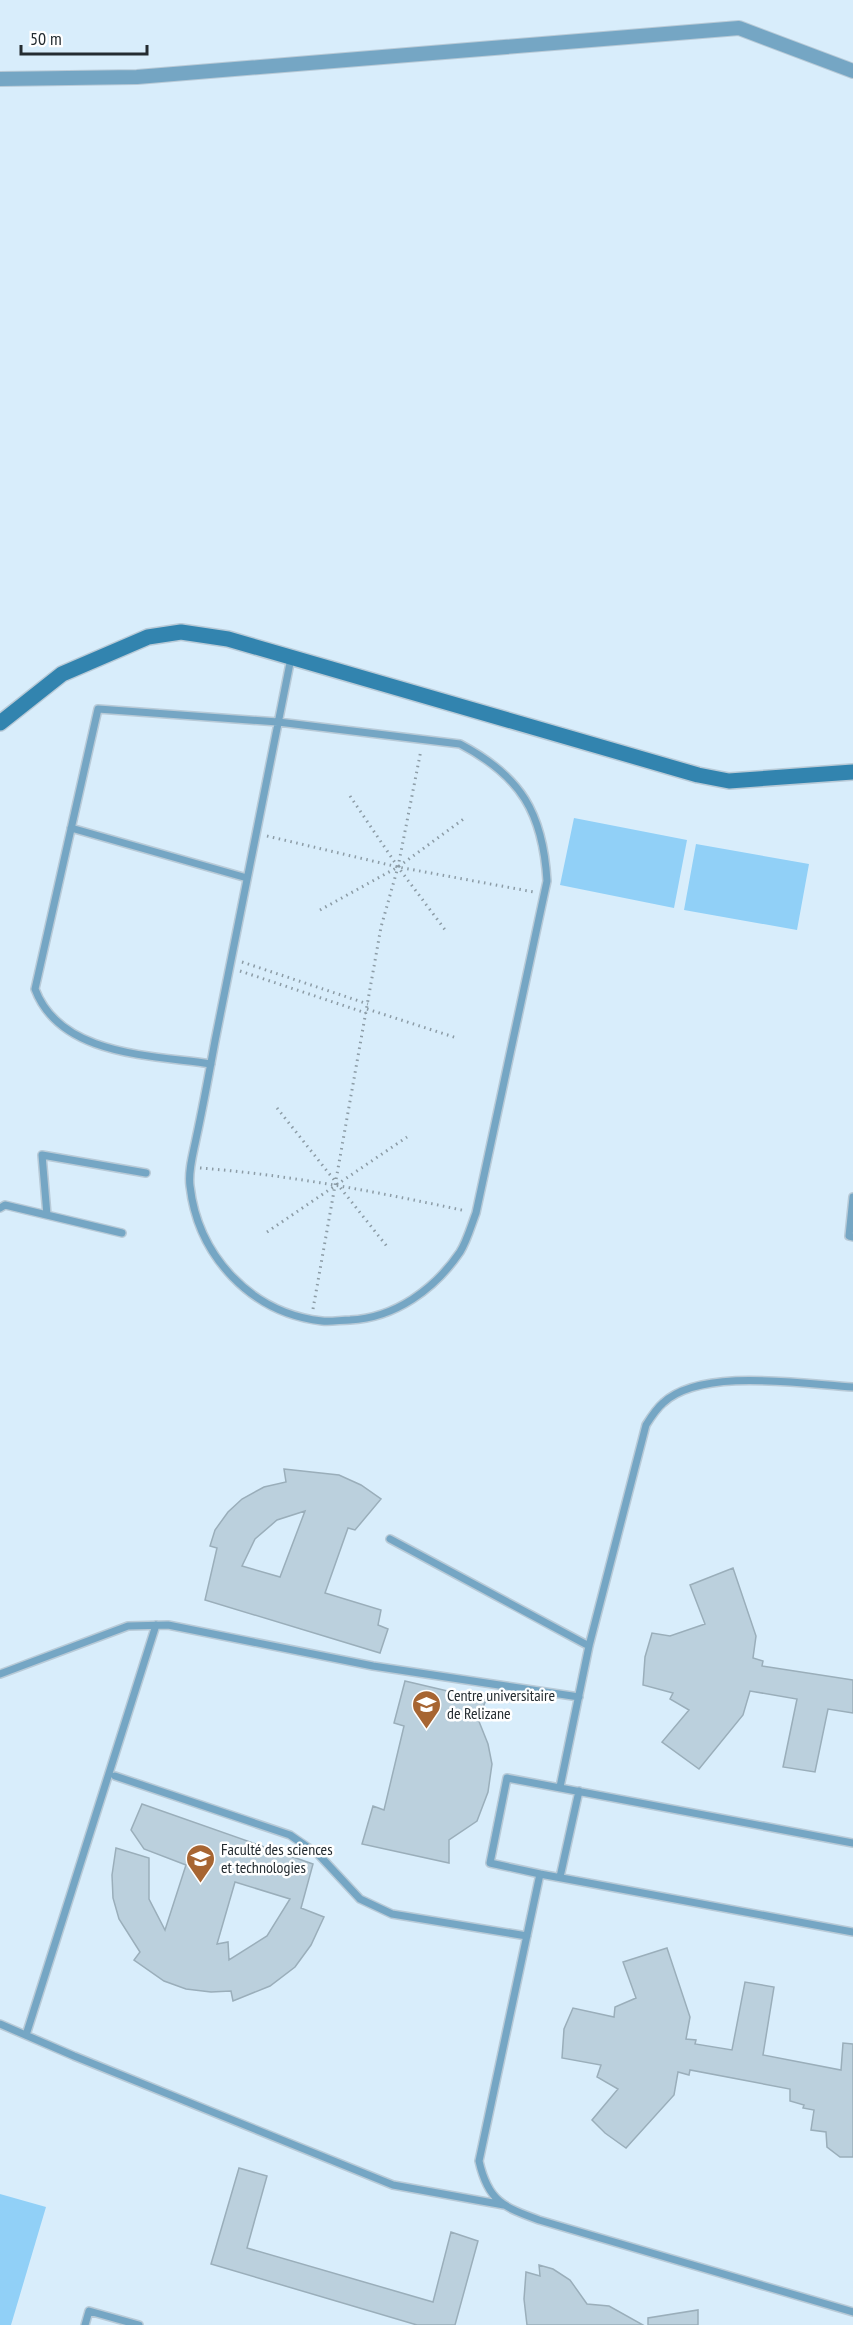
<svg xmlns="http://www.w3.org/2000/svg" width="853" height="2325" viewBox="0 0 853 2325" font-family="'PT Sans Narrow',sans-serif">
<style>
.green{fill:#91d0f7}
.building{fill:#bbd0dd;stroke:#9aaeba;stroke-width:1.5;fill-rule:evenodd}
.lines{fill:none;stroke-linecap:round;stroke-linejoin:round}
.lane-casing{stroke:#b8cad7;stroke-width:10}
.street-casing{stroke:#b8cad7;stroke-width:16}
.secondary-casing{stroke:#b8cad7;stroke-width:18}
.path{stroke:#8c9ca6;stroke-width:3;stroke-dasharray:1.5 4.5;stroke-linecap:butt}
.lane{stroke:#75a6c4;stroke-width:7}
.street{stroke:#75a6c4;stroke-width:14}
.secondary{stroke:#3284af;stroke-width:15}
.labels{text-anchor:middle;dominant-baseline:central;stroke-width:5;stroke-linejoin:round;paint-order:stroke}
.poi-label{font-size:16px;fill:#242c31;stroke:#fff;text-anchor:start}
</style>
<rect width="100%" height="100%" fill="#d8edfb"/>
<path class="green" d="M574,818L687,840L674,908L560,885Z
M696,844L809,864L797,930L684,910Z
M0,2194L46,2207L11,2325H0Z"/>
<path class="building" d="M284,1469L339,1475L361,1485L381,1499L355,1530L348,1528L325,1593L381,1610L378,1625L388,1629L380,1653L205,1600L217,1548L210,1546L215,1530L228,1512L242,1499L264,1487L286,1482ZM305,1511L280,1577L242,1566L255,1539L277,1520Z
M733,1568L756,1636L753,1658L763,1661L762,1666L853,1680V1713L828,1709L815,1772L783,1767L797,1699L750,1691L743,1715L699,1769L662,1742L689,1710L670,1699L673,1693L643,1685L645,1657L652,1633L670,1636L705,1624L690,1585Z
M405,1681L486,1700L478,1719L488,1744L492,1764L488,1792L477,1821L449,1840V1863L362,1844L373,1806L384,1810L404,1726L394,1723Z
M142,1804L313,1864L301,1908L324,1917L311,1945L295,1967L270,1986L233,2001L231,1991L211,1992L186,1989L164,1981L134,1960L140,1952L119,1919L113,1898L112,1875L116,1848L149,1858V1899L165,1930L186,1865L144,1849L131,1830ZM235,1882L290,1899L267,1936L229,1960L228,1942L217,1944Z
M667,1948L690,2017L686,2039L696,2040L695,2044L732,2050L745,1982L774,1987L763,2055L841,2070L843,2043L853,2044V2157H840L827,2147L826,2132L811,2130L814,2110L803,2108L804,2105L790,2101V2089L690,2070L689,2075L678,2072L674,2095L626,2148L605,2133L592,2120L618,2089L597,2077L601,2065L562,2058L564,2029L573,2008L614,2017L615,2007L636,1998L623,1962Z
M239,2168L267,2176L247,2248L433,2302L451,2232L478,2241L455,2325H417L211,2264Z
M539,2265L553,2269L570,2280L587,2304L609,2306L643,2325H527L524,2299L526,2272L540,2276Z
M698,2310V2325H648V2318Z"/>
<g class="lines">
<defs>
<path id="lane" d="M71,828L247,878
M211,1064C151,1055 60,1056 35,989L98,709L278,722L460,744C521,776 543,813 547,881L476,1213C471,1226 467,1241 460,1252C435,1289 395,1318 350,1320C341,1320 331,1322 322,1321C251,1313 198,1256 190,1186C188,1171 193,1154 196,1139C203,1107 209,1074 215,1041C241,913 266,785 291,658
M853,1197L849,1236L853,1237
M0,1208L5,1205L122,1233
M47,1215L42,1155L146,1173
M390,1539L589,1646
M0,1674L128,1626L168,1625L373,1666L579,1697
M115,1776L290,1835L319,1855L360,1899L392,1914L527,1936
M560,1787L589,1646L646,1425C651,1417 656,1409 663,1403C701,1367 803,1384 853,1387
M540,1874L490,1863L507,1778L853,1843
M560,1877L579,1791
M853,1932L540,1874L479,2161C488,2201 503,2207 539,2220L853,2312
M0,2024L74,2056L393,2185L504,2205
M26,2035L156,1625
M85,2325L89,2311L139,2325"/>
<path id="street" d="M0,79L137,77L739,28L853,71"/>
<path id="secondary" d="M0,723L62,674L148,637L181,632L228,639L698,775L729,781L853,772"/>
</defs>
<use href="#lane" class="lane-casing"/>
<use href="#street" class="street-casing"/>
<use href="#secondary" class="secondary-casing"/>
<path class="path" d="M350,796L398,867L446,931
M267,836L398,867L534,892
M320,910L398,867L465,818
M242,962L368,1004
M240,971L366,1013
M367,1009L457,1038
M277,1108L389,1249
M200,1168C290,1175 378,1192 466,1211
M267,1232L407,1137
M313,1309L381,927L398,867L421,750"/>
<use href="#lane" class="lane"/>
<use href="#street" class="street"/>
<use href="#secondary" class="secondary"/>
</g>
<defs>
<symbol id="university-pin" viewBox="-11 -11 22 30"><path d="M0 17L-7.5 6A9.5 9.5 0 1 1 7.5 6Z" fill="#a76532" stroke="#fff"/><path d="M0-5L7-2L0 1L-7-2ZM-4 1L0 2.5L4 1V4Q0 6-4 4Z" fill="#fff"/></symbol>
</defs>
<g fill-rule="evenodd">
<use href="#university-pin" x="410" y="1688" width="33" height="45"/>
<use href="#university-pin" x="184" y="1842" width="33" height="45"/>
</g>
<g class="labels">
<g class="poi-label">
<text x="447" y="1695">Centre universitaire<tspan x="447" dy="18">de Relizane</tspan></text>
<text x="221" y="1849">Faculté des sciences<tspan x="221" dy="18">et technologies</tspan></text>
</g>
</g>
<path d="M21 45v9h126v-9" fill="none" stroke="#242c31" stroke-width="3"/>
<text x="30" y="45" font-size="18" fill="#242c31" stroke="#ffffff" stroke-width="4.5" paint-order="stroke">50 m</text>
</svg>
